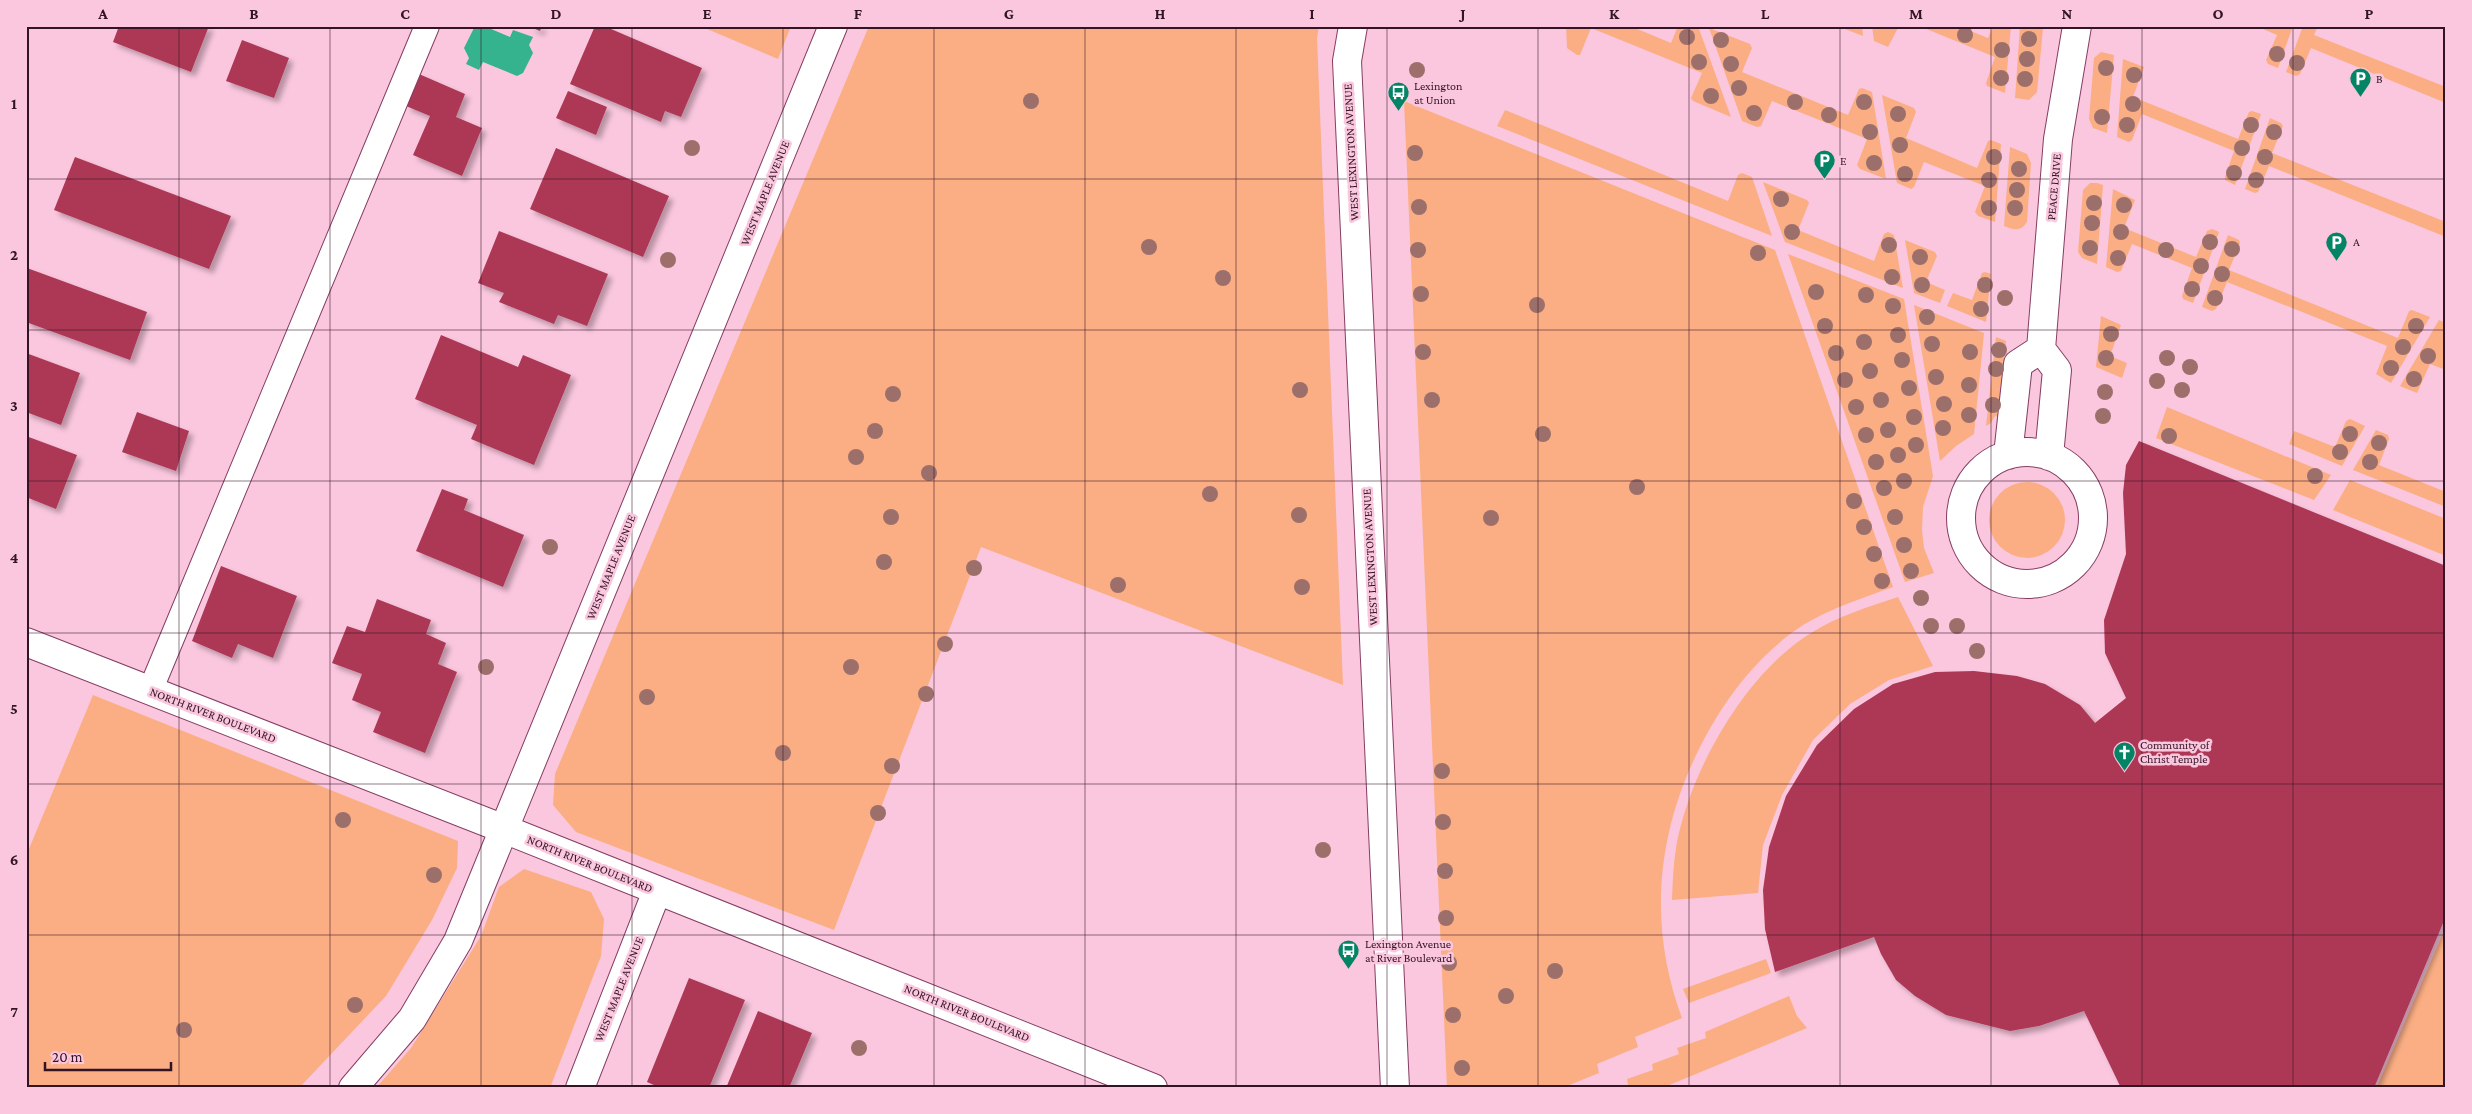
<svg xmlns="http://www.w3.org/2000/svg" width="2472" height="1114" viewBox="0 0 2472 1114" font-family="'Crimson Pro',serif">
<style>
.green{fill:#fbae84}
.water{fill:#35b28e}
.building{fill:#ac3855;filter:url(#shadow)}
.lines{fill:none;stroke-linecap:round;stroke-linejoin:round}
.lane-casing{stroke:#853d63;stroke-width:26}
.street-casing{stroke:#853d63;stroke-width:30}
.secondary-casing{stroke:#853d63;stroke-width:30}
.lane{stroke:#fff;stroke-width:24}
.street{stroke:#fff;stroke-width:28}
.secondary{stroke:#fff;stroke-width:28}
.tree{fill:#9d6f6b}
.grid{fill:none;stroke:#331424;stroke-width:1;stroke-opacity:0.55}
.labels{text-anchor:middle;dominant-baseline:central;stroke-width:5;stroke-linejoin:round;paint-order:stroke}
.poi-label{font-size:12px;fill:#331424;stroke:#fac7de;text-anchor:start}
.street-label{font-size:12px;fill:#331424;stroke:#fac7de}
.neatline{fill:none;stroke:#331424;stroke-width:2}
.grid-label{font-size:16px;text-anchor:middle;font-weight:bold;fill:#331424}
</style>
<defs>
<filter id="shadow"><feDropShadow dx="4.5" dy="4.5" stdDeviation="2.5" flood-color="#0004"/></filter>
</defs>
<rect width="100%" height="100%" fill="#fac7de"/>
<path class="green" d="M700,26H791L778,59Z
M869,26H1319L1317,38L1343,685L981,547L834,930L576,832L553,805L555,774Z
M1566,26H1630L1671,43L1678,26H1698L1731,117L1693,101L1691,98L1702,73L1591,28L1580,55H1577L1567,48Z
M1837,26H1862L1863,36Z
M1872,26H1899L1888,47L1874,41Z
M1919,26H1958L1988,38L1993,26H2011L2005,93L1987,86L1986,83L1995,57Z
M2020,26L2043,28L2037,92L2029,100L2015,98Z
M2256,26H2293L2278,68L2268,64L2266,60L2277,35Z
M2303,26H2318L2314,35L2446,87V103L2311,48L2300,74L2296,76L2286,72Z
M1709,28L1750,44L1752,48L1742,72L1848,115L1859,89L1862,88L1872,92L1886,179L1860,169L1857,165L1867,139L1772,101L1761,126L1757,127L1742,121Z
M2101,52L2114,55L2107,133L2093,128L2089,119L2094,58Z
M2123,59L2144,67L2133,97L2238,139L2249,112L2252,111L2261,114L2235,185L2225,180V177L2234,151L2142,114L2132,140L2129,142L2117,137Z
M1882,95L1914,108L1916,112L1906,138L1977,168L1988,141L1991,140L2001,144L1995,222L1978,216L1975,212L1985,186L1924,162L1914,187L1911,189L1897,183Z
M1404,101L1775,250L1893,587C1863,598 1831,608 1803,625C1768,648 1740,680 1718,715C1660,809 1643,913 1682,1018L1635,1037L1638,1047L1597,1064L1599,1073L1562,1088H1447Z
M1505,110L1728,201L1738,175L1742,173L1752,177L1772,236L1497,126Z
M2270,118L2281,123L2283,126L2272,153L2446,222V237L2269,166L2258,192L2255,193L2245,189Z
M2010,147L2027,154L2031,163L2027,222C2020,232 2014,230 2004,226Z
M1763,182L1807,200L1809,203L1798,230L1874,261L1884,234L1888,232L1894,235L1903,288L1785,242Z
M2090,183H2097L2103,185L2097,264L2082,258L2078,252L2083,190Z
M2113,189L2135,200L2124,228L2196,257L2207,231L2212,229L2219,232L2193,303L2183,299L2182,296L2192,268L2132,244L2121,271L2117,272L2106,267Z
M2228,235L2239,240L2240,243L2229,270L2398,338L2409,311L2412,310L2430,317L2391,383L2376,374L2387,346L2227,282L2216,309L2212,311L2202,307Z
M1905,240L1935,252L1937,256L1926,282L1945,290L1940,303L1914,293Z
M1788,254L1904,299L1933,476L1923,507L1922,530L1924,548L1934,573L1905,582Z
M1985,272L1991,274L1986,322L1947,306L1953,293L1972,300L1982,273Z
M1914,305L1984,333L1974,434L1956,446L1940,461Z
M2101,316L2121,325L2110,356L2127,363L2122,378L2096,367Z
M2439,320L2446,323V370L2430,364L2417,393L2400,386Z
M1996,337L2006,341L1999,417L1995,416L1991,423L1986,426Z
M2167,407L2331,475L2314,500L2156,438Z
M2350,419L2365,426L2342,466L2289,444L2294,431L2335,447L2346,421Z
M2376,430L2388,435L2389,439L2379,465L2446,492V507L2353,470Z
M2350,480L2446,519V556L2333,510Z
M1989 520a38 38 0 1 1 76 0a38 38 0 1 1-76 0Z
M1898,597L1933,666L1889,680L1850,704L1813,740L1782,795L1763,845L1758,893L1672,900C1673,875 1674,849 1681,825C1699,757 1749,671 1811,633C1838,616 1868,607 1898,597Z
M93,695L458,841L457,868L432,920L386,996L299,1088H26V856Z
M524,869L591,892L604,919L601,956L550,1088H376L411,1048L481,936L499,887Z
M2446,926V1088L2377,1087Z
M1766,959L1771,973L1689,1003L1683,989Z
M1789,996L1797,1016L1807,1028L1662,1088H1620L1628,1085L1627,1079L1653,1070L1652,1064L1679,1054L1677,1048L1706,1038L1705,1032Z"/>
<path class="water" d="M475,26H484L510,37L513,30L533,37L529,45L533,53L523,73L517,76L483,62L479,70L466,64L469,58L464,48Z"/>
<path class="building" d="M119,26H209L191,72L113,42Z
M528,26H542L540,31Z
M595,26H604L702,68L681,117L665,111L661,122L570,84Z
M242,40L289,58L274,98L226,81Z
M419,74L465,94L456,117L482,128L462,176L413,155L430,116L406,106Z
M568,91L607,107L596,135L556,118Z
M556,148L669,196L643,257L530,209Z
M75,157L231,216L209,269L54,210Z
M499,231L608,274L587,326L558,315L554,324L499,302L504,293L478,283Z
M27,268L147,312L130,360L26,322Z
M441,335L518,367L523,355L571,375L534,465L471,439L477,425L415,399Z
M26,353L80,373L61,425L26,412Z
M137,412L189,431L176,471L122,452Z
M26,436L77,455L56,509L26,497Z
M2139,441L2446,566V916L2374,1088H2121L2084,1011L2039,1026L2010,1031L1946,1015L1915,996L1896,980L1881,954L1874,937L1775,972L1765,929L1763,890L1769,847L1786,796L1817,745L1854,709L1893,684L1935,672L1974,671L2017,676L2045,684L2080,705L2095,723L2126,698L2105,653L2104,620L2126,554L2123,493L2126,465Z
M442,489L468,499L464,510L524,535L503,587L416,551Z
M221,566L297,596L273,658L238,644L232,658L192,641Z
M377,599L431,620L426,634L446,643L438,664L457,672L425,753L373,732L381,712L352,700L362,674L332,663L347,626L365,632Z
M689,978L745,1000L709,1088H661L647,1082Z
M758,1011L812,1033L789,1088H726Z"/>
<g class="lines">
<defs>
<path id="lane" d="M150,691L427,26"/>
<path id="street" d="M1961 518a66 66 0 1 1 132 0a66 66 0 1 1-132 0Z
M2008,455L2018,364L2041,349
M2049,456L2057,370L2041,349L2058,139L2077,26
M353,1088L412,1019L458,941L833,26
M580,1088L657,891"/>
<path id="secondary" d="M1353,26L1347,61L1395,1088
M26,642L504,829L1153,1088"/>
</defs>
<use href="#lane" class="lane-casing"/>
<use href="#street" class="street-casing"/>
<use href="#secondary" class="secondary-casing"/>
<use href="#lane" class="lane"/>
<use href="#street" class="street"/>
<use href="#secondary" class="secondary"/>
</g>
<g class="tree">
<circle cx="1965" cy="35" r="8"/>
<circle cx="1687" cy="37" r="8"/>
<circle cx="2029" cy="39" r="8"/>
<circle cx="1721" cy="40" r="8"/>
<circle cx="2002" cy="50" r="8"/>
<circle cx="2277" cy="54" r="8"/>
<circle cx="2027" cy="59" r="8"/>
<circle cx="1699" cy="62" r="8"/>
<circle cx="2297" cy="63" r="8"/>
<circle cx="1731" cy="64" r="8"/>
<circle cx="2106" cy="68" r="8"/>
<circle cx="1417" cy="70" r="8"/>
<circle cx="2134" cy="75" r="8"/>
<circle cx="2001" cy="78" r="8"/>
<circle cx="2025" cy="79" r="8"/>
<circle cx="1739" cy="88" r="8"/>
<circle cx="1711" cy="96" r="8"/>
<circle cx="1031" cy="101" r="8"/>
<circle cx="1795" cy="102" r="8"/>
<circle cx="1864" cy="102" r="8"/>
<circle cx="2133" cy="104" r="8"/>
<circle cx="1754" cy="113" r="8"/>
<circle cx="1898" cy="114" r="8"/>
<circle cx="1829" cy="115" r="8"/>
<circle cx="2102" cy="117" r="8"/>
<circle cx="2127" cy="125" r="8"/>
<circle cx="2251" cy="125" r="8"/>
<circle cx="1870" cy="132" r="8"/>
<circle cx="2274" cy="132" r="8"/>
<circle cx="1900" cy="145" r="8"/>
<circle cx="692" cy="148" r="8"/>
<circle cx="2242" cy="148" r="8"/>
<circle cx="1415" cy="153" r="8"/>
<circle cx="1994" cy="157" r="8"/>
<circle cx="2265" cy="157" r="8"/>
<circle cx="1874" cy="163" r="8"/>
<circle cx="2019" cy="169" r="8"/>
<circle cx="2234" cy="173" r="8"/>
<circle cx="1905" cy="174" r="8"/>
<circle cx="1989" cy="180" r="8"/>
<circle cx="2256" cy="180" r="8"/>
<circle cx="2017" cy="190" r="8"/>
<circle cx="1781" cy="199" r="8"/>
<circle cx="2094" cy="203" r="8"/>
<circle cx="2124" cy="205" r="8"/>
<circle cx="1419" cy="207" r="8"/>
<circle cx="1989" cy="208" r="8"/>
<circle cx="2015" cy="208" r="8"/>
<circle cx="2092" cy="223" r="8"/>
<circle cx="1792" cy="232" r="8"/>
<circle cx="2121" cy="232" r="8"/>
<circle cx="2210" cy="242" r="8"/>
<circle cx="1889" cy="245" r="8"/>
<circle cx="1149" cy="247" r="8"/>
<circle cx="2090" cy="248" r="8"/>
<circle cx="2232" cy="249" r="8"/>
<circle cx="1418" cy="250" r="8"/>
<circle cx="2166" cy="250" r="8"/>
<circle cx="1758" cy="253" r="8"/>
<circle cx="1920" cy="257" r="8"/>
<circle cx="2118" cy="258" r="8"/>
<circle cx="668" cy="260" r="8"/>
<circle cx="2201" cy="266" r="8"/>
<circle cx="2222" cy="274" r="8"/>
<circle cx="1892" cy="277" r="8"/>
<circle cx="1223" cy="278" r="8"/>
<circle cx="1922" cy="285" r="8"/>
<circle cx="1985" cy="285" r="8"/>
<circle cx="2192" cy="289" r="8"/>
<circle cx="1816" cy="292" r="8"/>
<circle cx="1421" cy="294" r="8"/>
<circle cx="1866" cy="295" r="8"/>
<circle cx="2005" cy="298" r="8"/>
<circle cx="2215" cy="298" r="8"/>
<circle cx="1537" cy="305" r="8"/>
<circle cx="1893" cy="306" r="8"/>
<circle cx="1981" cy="309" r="8"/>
<circle cx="1927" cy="317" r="8"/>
<circle cx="1825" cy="326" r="8"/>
<circle cx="2416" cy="326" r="8"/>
<circle cx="2111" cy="334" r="8"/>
<circle cx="1898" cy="335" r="8"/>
<circle cx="1864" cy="342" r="8"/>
<circle cx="1932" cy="344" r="8"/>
<circle cx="2403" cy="347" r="8"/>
<circle cx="1999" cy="350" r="8"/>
<circle cx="1423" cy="352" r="8"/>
<circle cx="1970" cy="352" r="8"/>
<circle cx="1836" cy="353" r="8"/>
<circle cx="2428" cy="356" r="8"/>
<circle cx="2106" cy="358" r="8"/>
<circle cx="2167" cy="358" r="8"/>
<circle cx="1902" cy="360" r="8"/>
<circle cx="2190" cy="367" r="8"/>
<circle cx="2391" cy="368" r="8"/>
<circle cx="1996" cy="369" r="8"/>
<circle cx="1870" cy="371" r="8"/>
<circle cx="1936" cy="377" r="8"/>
<circle cx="2414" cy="379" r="8"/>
<circle cx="1845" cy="380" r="8"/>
<circle cx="2157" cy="381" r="8"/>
<circle cx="1969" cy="385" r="8"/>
<circle cx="1909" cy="388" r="8"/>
<circle cx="1300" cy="390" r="8"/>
<circle cx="2182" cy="390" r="8"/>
<circle cx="2105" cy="392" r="8"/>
<circle cx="893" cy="394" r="8"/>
<circle cx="1432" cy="400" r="8"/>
<circle cx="1881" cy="400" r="8"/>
<circle cx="1944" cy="404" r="8"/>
<circle cx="1993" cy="405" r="8"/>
<circle cx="1856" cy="407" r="8"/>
<circle cx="1969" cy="415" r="8"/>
<circle cx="2103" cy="416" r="8"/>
<circle cx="1914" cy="417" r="8"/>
<circle cx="1943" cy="428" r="8"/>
<circle cx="1888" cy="430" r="8"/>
<circle cx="875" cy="431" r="8"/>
<circle cx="1543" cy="434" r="8"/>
<circle cx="2350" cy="434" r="8"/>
<circle cx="1866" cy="435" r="8"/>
<circle cx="2169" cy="436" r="8"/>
<circle cx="2379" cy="443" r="8"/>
<circle cx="1916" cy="445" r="8"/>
<circle cx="2340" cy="452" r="8"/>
<circle cx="1898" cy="455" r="8"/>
<circle cx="856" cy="457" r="8"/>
<circle cx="1876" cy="462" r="8"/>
<circle cx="2370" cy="462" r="8"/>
<circle cx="929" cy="473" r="8"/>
<circle cx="2315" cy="476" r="8"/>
<circle cx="1904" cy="481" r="8"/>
<circle cx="1637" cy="487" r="8"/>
<circle cx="1884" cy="488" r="8"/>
<circle cx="1210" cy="494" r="8"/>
<circle cx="1854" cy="501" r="8"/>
<circle cx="1299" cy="515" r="8"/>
<circle cx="891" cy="517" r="8"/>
<circle cx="1895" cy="517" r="8"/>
<circle cx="1491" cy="518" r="8"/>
<circle cx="1864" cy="527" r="8"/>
<circle cx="1904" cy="545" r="8"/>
<circle cx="550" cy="547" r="8"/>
<circle cx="1874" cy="554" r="8"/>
<circle cx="884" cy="562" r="8"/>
<circle cx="974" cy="568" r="8"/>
<circle cx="1911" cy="571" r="8"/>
<circle cx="1882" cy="581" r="8"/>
<circle cx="1118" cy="585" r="8"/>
<circle cx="1302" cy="587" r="8"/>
<circle cx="1921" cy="598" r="8"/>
<circle cx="1931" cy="626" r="8"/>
<circle cx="1957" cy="626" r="8"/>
<circle cx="945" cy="644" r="8"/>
<circle cx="1977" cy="651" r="8"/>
<circle cx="486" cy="667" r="8"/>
<circle cx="851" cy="667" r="8"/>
<circle cx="926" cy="694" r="8"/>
<circle cx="647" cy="697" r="8"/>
<circle cx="783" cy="753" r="8"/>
<circle cx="892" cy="766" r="8"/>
<circle cx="1442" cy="771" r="8"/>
<circle cx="878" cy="813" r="8"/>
<circle cx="343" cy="820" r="8"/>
<circle cx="1443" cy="822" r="8"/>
<circle cx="1323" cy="850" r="8"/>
<circle cx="1445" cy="871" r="8"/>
<circle cx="434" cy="875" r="8"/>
<circle cx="1446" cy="918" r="8"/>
<circle cx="1449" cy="963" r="8"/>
<circle cx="1555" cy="971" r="8"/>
<circle cx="1506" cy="996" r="8"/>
<circle cx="355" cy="1005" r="8"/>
<circle cx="1453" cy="1015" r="8"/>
<circle cx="184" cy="1030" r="8"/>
<circle cx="859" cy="1048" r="8"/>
<circle cx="1462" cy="1068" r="8"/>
</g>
<path class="grid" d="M179,26V1088M330,26V1088M481,26V1088M632,26V1088M783,26V1088M934,26V1088M1085,26V1088M1236,26V1088M1387,26V1088M1538,26V1088M1689,26V1088M1840,26V1088M1991,26V1088M2142,26V1088M2293,26V1088M26,179H2446M26,330H2446M26,481H2446M26,633H2446M26,784H2446M26,935H2446"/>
<defs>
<symbol id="parking-pin" viewBox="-11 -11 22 30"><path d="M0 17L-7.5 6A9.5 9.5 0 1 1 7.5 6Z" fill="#038465" stroke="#fac7de"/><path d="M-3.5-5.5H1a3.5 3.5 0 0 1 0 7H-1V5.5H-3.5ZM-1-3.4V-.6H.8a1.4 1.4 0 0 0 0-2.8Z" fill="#fff"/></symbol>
<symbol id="bus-pin" viewBox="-11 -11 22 30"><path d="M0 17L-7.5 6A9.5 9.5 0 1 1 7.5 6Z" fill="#038465" stroke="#fac7de"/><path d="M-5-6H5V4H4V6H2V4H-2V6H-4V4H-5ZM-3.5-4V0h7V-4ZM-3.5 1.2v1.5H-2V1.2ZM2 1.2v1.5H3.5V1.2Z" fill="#fff"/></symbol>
<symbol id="church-pin" viewBox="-11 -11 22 30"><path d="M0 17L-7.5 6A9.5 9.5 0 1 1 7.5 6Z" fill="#038465" stroke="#fac7de"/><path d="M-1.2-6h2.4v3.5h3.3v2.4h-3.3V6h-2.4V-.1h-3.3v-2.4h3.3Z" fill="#fff"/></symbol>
</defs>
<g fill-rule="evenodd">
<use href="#parking-pin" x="2348" y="66" width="25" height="34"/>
<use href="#bus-pin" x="1386" y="80" width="25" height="34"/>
<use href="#parking-pin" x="1812" y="148" width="25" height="34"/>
<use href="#parking-pin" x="2324" y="230" width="25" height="34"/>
<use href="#church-pin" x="2112" y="740" width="25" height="34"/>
<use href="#bus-pin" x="1336" y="938" width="25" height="34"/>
</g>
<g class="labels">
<g class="poi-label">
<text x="2376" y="79">B</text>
<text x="1414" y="86">Lexington<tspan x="1414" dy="14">at Union</tspan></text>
<text x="1840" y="161">E</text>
<text x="2353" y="242">A</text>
<text x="2140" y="745">Community of<tspan x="2140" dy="14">Christ Temple</tspan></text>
<text x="1365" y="944">Lexington Avenue<tspan x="1365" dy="14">at River Boulevard</tspan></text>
</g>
<g class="street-label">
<text transform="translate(1351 152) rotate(-93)">WEST LEXINGTON AVENUE</text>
<text transform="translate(2054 187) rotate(-85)">PEACE DRIVE</text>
<text transform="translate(765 193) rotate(-68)">WEST MAPLE AVENUE</text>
<text transform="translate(1370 557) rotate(-93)">WEST LEXINGTON AVENUE</text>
<text transform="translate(611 567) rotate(-68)">WEST MAPLE AVENUE</text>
<text transform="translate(213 715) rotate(21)">NORTH RIVER BOULEVARD</text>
<text transform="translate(590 864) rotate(22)">NORTH RIVER BOULEVARD</text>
<text transform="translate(619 989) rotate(-68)">WEST MAPLE AVENUE</text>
<text transform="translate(967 1013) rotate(22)">NORTH RIVER BOULEVARD</text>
</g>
</g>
<rect width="2472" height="1114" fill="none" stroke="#fac7de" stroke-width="55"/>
<path d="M45 1062v8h126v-8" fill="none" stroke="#331424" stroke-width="2.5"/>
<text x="52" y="1062" font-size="15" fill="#331424" stroke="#fac7de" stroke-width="4" paint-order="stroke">20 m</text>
<rect x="28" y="28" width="2416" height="1058" class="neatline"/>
<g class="grid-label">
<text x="103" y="19">A</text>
<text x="254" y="19">B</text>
<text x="405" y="19">C</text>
<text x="556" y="19">D</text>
<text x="707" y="19">E</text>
<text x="858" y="19">F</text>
<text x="1009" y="19">G</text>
<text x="1160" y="19">H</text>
<text x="1312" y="19">I</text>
<text x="1463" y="19">J</text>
<text x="1614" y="19">K</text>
<text x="1765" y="19">L</text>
<text x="1916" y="19">M</text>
<text x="2067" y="19">N</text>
<text x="2218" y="19">O</text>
<text x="2369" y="19">P</text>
<text x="14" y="109">1</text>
<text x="14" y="260">2</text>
<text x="14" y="411">3</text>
<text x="14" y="563">4</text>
<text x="14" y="714">5</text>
<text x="14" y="865">6</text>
<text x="14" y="1017">7</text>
</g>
</svg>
